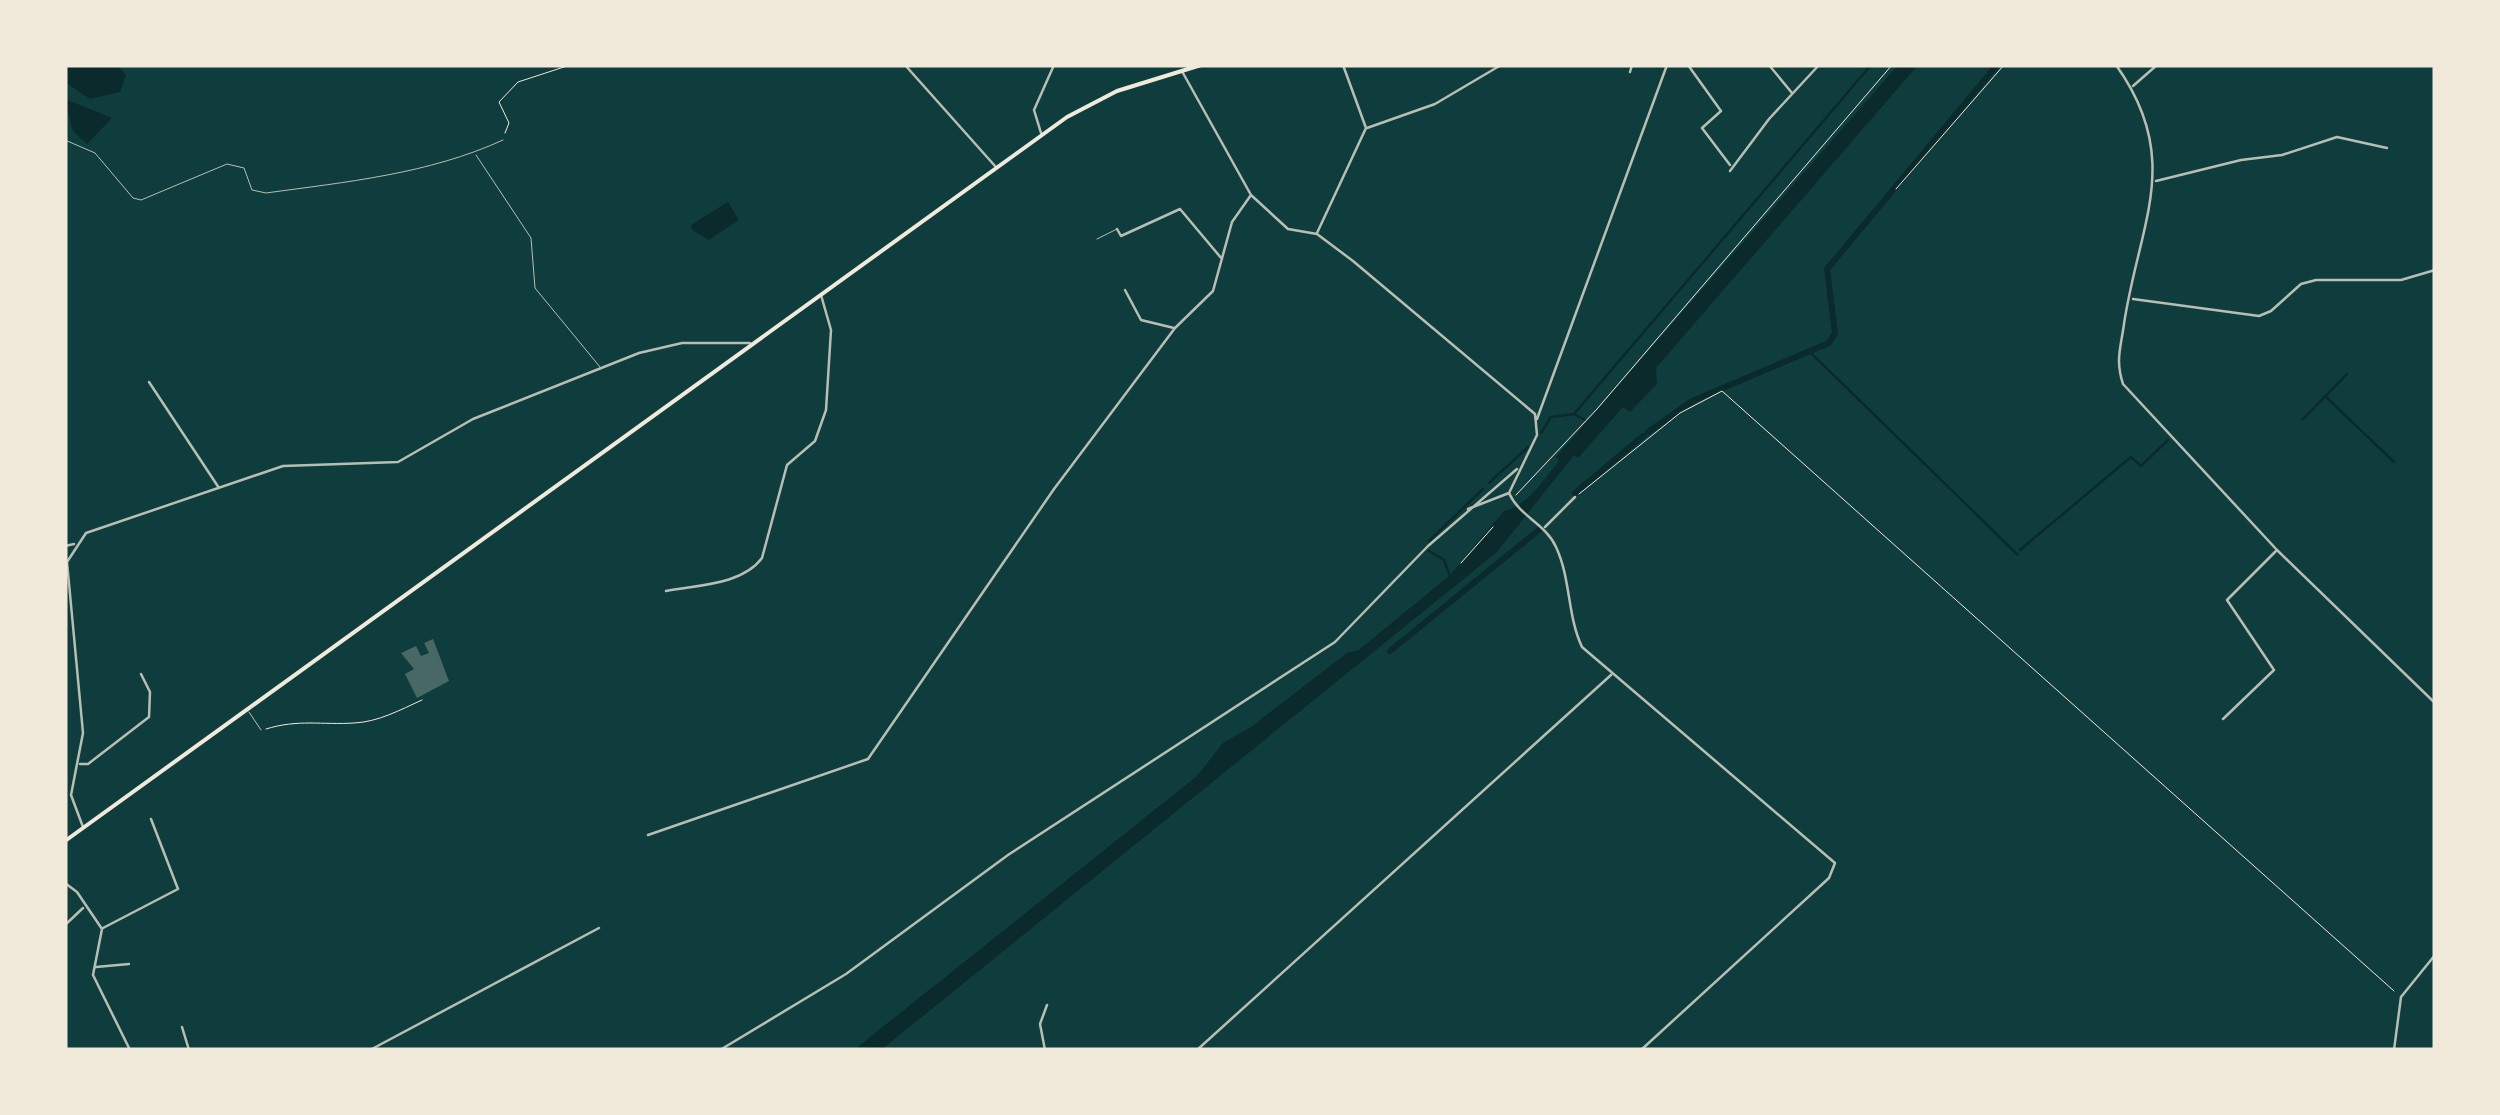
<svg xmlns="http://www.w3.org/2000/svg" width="2500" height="1115" viewBox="0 0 2500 1115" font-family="'Fira Sans',sans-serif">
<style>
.water{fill:#0a2a2b}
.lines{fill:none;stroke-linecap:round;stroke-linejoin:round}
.stream{stroke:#0a2a2b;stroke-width:2.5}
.canal{stroke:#0a2a2b;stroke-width:6}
.building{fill:#486865}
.path{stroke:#f1e9da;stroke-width:1}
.service{stroke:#b8beb3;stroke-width:1}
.minor{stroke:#b8beb3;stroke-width:2.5}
.secondary{stroke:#f1e9da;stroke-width:4}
</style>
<rect width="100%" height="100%" fill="#0f3d3e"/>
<path class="water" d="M65,65H117L126,75L120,92L90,99L65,82Z
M1898,65H1918L1656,368L1657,384L1630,412L1623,407L1578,458L1574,455L1497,552L881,1050H854L1197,776L1223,743L1251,727L1347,653L1359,650L1450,575L1504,511C1528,506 1544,479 1559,461L1556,457Z
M65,99L112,118L87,144L73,131Z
M728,202L739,220L709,240L692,230L691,225Z"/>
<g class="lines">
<path class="stream" d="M1810,352L2018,555
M2325,396L2394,462
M1574,414L1871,65
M2302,420L2347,374
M1541,433L1551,417L1574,414L1585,420
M1489,483L1528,447
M1429,541L1483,489
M2020,550L2131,457L2141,466L2168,440
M1429,551L1444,560L1451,579"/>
<path class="canal" d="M1648,432L1692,401L1829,343L1835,333L1827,269L1997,65
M1575,493L1643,436
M1390,651L1540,529"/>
</g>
<path class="building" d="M433,639L449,681L417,698L405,674L414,669L401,653L416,646L421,656L429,653L424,643Z"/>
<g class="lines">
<path class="path" d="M505,133L509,123L499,102L518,82L570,65
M1896,189L2004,65
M1579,494L1680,413L1722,391L2394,991
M1516,495L1597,409L1892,65
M1461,563L1493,527
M266,729C298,719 322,725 354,723C378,722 400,710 422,700"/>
<path class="service" d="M65,140L95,153L133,198L141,200L227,164L244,168L252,190L266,193C346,182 429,174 503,140
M476,155L531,238L535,288L600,367
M1097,239L1117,229
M249,712L261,730"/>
<path class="minor" d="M905,65L995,166
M1688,65L1721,111L1702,128L1730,165
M1769,65L1792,93
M2116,65C2184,160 2139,223 2124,324C2121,347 2115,360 2123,384L2277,550L2435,703
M1630,72L1632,65
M1183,73L1251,195L1288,229L1317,234L1353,261L1535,414L1537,435L1509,493L1468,509
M2133,86L2157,65
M1367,128L1435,104L1501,65
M1041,133L1034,110L1054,65
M1730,171L1769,119L1819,65
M2156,181L2241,160L2282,155L2337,137L2387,148
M1117,229L1121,236L1180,209L1222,259
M1317,233L1366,128L1343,65
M1125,290L1141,320L1174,328
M2133,299L2259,316L2271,311L2301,284L2316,280H2401L2435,270
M149,382L219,488
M1537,419L1667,65
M1509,493C1519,516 1546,524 1556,547C1571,579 1567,615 1582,647L1835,863L1829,878L1641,1050
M1545,527L1575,497
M65,546L74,544
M666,591C697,585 742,585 762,558L787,465L815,441L826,410L831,330L821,295
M2223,719L2274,670L2227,600L2276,551
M80,764H88L149,717L150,692L141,674
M83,827L71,795L83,733L67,562L86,533L283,466L398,462L473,419L639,353L682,343H750
M648,835L868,759L1054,489L1175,328L1213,291L1232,222L1251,195
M65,883L77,892L102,929L93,975L130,1050
M65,925L83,908
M103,928L178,889L151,819
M96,967L129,964
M182,1027L189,1050
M370,1050L599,928
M720,1050L846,974L1008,855L1335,642L1428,546L1517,469
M1045,1050L1040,1024L1047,1005
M1197,1050L1611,675
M2394,1050L2401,997L2435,955"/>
<path class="secondary" d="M65,841L1067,117L1117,91L1201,65"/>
</g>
<rect width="2500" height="1115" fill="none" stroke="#f1e9da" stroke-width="135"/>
</svg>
